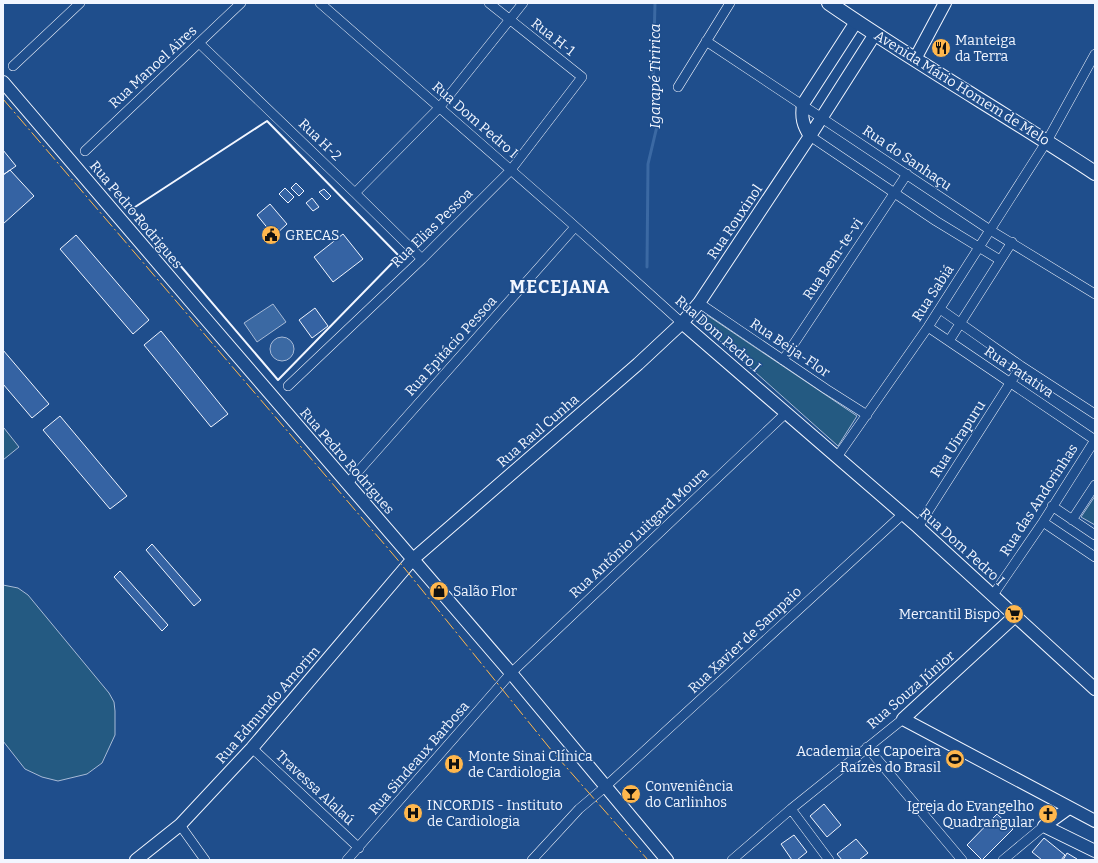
<svg xmlns="http://www.w3.org/2000/svg" width="1098" height="863" viewBox="0 0 1098 863" font-family="Bitter,serif">
<style>
.green{fill:#245a82;stroke:#a8bbd7}
.water{fill:#3b69a3;stroke:#a8bbd7}
.lines{fill:none;stroke-linecap:round;stroke-linejoin:round}
.stream{stroke:#3b69a3;stroke-width:3}
.building{fill:#3563a3;stroke:#f2f6ff}
.street-casing{stroke:#f2f6ff;stroke-width:10}
.secondary-casing{stroke:#f2f6ff;stroke-width:14}
.primary-casing{stroke:#f2f6ff;stroke-width:16}
.street{stroke:#1f4e8c;stroke-width:9}
.secondary{stroke:#1f4e8c;stroke-width:12}
.primary{stroke:#1f4e8c;stroke-width:14}
.wall{stroke:#f2f6ff;stroke-width:2}
.power{stroke:#ffb74d;stroke-width:1;stroke-dasharray:14 3 2 3;stroke-linecap:butt}
.labels{text-anchor:middle;dominant-baseline:central;stroke-width:3;stroke-linejoin:round;paint-order:stroke}
.street-label{font-size:14px;fill:#f2f6ff;stroke:#1f4e8c}
.poi-label{font-size:14px;fill:#f2f6ff;stroke:#1f4e8c;text-anchor:start}
.water-label{font-size:15px;font-style:italic;fill:#f2f6ff;stroke:#1f4e8c}
.district-label{font-size:18px;font-weight:bold;letter-spacing:1px;fill:#f2f6ff;stroke:#1f4e8c}
</style>
<rect width="100%" height="100%" fill="#1f4e8c"/>
<path class="green" d="M707,315L857,416L838,446L700,323Z
M4,428L19,447L3,460V429Z
M1095,496V525L1081,517Z
M3,585L18,588L28,595L109,693L114,702L115,711V735L102,763L87,774L58,781L42,777L25,769L3,741Z"/>
<path class="water" d="M273,304L286,322L257,342L244,323Z
M270 349a12 12 0 1 1 24 0a12 12 0 1 1-24 0Z"/>
<g class="lines">
<path class="stream" d="M647,267L648,164L658,122L653,78L655,3"/>
</g>
<path class="building" d="M3,150L16,166L3,175Z
M10,170L34,196L3,224V175Z
M296,183L304,191L299,196L291,188Z
M285,188L294,197L288,203L279,194Z
M324,189L331,196L327,200L319,192Z
M312,198L319,207L313,211L306,203Z
M270,204L287,224L274,236L257,215Z
M343,234L363,259L333,282L314,257Z
M76,235L149,320L133,334L60,249Z
M315,308L328,326L312,338L299,320Z
M161,331L228,414L211,427L144,345Z
M3,350L49,404L32,418L3,384Z
M60,416L127,496L110,509L43,430Z
M152,544L201,600L194,606L146,550Z
M120,571L168,625L162,631L114,577Z
M824,804L841,825L827,837L810,816Z
M997,814L1013,829L982,860L967,845Z
M794,835L807,852L797,860H792L781,844Z
M1044,838L1065,855L1061,860H1042L1032,852Z
M856,839L868,853L859,860H842L837,854Z
M1067,853L1077,859L1076,860H1063Z"/>
<g class="lines">
<defs>
<path id="street" d="M320,3L569,221L682,323
M706,41L990,230L1095,294
M199,43L355,193L422,259
M13,66L80,3
M678,87L730,3
M810,136L936,221L1000,260
M85,151L241,3
M355,193L439,108L523,3
M699,303L826,389L867,415
M940,309L1021,366L1095,414
M928,327L1095,440L1043,522L993,595
M949,341L1012,242
M783,360L907,174
M288,386L422,259L510,171L582,77L489,3
M837,457L928,327L1047,141L1095,54
M347,484L575,227
M1052,506L1095,535
M1072,520L1095,485
M1043,522L1095,557
M918,527L1021,366
M867,747L962,860
M252,748L359,848
M791,809L829,860
M180,825L205,860
M347,860L511,673L786,413
M532,860L579,809L605,787L903,514
M732,860L791,809L903,719
M1003,860L1044,826"/>
<path id="secondary" d="M915,59L945,3
M3,82L198,310L511,673L667,860
M810,136C803,125 801,118 803,104L856,22
M682,323L918,527L1095,689
M1015,616L903,719L1095,821
M1069,808L1044,826L1095,851
M136,860L180,825L252,748L412,560L638,364L682,323L699,303L810,136L875,34"/>
<path id="primary" d="M829,3C916,63 1007,115 1095,173"/>
</defs>
<use href="#street" class="street-casing"/>
<use href="#secondary" class="secondary-casing"/>
<use href="#primary" class="primary-casing"/>
<use href="#street" class="street"/>
<use href="#secondary" class="secondary"/>
<use href="#primary" class="primary"/>
<path class="wall" d="M267,121L399,256L278,380L132,209Z"/>
<path class="power" d="M3,99L397,559L552,751L648,860"/>
</g>
<defs>
<symbol id="restaurant-disc" viewBox="-11 -11 22 22"><circle r="9.5" fill="#ffb74d" stroke="#1f4e8c"/><path d="M-5-6h1v4h1v-4h1v4h1v-4h1v5L-1.5 .5V6h-2V.5L-5-1ZM5-6V6H3V1.5H1.5Q1.5-4 5-6Z" fill="#111"/></symbol>
<symbol id="civic-disc" viewBox="-11 -11 22 22"><circle r="9.5" fill="#ffb74d" stroke="#1f4e8c"/><path d="M-.6-6.5H3V-4.5H.6V-3L4-1V1h2V6H-6V1h2V-1L-.6-3ZM-1.2 2.5V6h2.4V2.5Z" fill="#111"/></symbol>
<symbol id="shop-disc" viewBox="-11 -11 22 22"><circle r="9.5" fill="#ffb74d" stroke="#1f4e8c"/><path d="M-5-2.5h2.3a2.7 3.5 0 0 1 5.4 0H5L5.5 6h-11ZM-1.5-2.5h3a1.5 2.3 0 0 0-3 0Z" fill="#111"/></symbol>
<symbol id="supermarket-disc" viewBox="-11 -11 22 22"><circle r="9.5" fill="#ffb74d" stroke="#1f4e8c"/><path d="M-6-5.5h2.5l.6 2H6L4.5 2H-2.5L-4.4-4H-6ZM-1.5 3.2a1.3 1.3 0 1 0 .1 0ZM3 3.2a1.3 1.3 0 1 0 .1 0Z" fill="#111"/></symbol>
<symbol id="stadium-disc" viewBox="-11 -11 22 22"><circle r="9.5" fill="#ffb74d" stroke="#1f4e8c"/><path d="M0-5a6.5 5 0 1 0 0 10a6.5 5 0 1 0 0-10ZM-3.5-1.8h7v3.6h-7Z" fill="#111"/></symbol>
<symbol id="hospital-disc" viewBox="-11 -11 22 22"><circle r="9.5" fill="#ffb74d" stroke="#1f4e8c"/><path d="M-5-5h3v3.5h4V-5h3V5h-3V1.5h-4V5h-3Z" fill="#111"/></symbol>
<symbol id="bar-disc" viewBox="-11 -11 22 22"><circle r="9.5" fill="#ffb74d" stroke="#1f4e8c"/><path d="M-6-5H6L.8 .8V4.5H3.5V6h-7V4.5H-.8V.8Z" fill="#111"/></symbol>
<symbol id="church-disc" viewBox="-11 -11 22 22"><circle r="9.5" fill="#ffb74d" stroke="#1f4e8c"/><path d="M-1.2-6h2.4v3.5h3.3v2.4h-3.3V6h-2.4V-.1h-3.3v-2.4h3.3Z" fill="#111"/></symbol>
</defs>
<g fill-rule="evenodd">
<use href="#restaurant-disc" x="930" y="37" width="22" height="22"/>
<use href="#civic-disc" x="260" y="224" width="22" height="22"/>
<use href="#shop-disc" x="428" y="580" width="22" height="22"/>
<use href="#supermarket-disc" x="1003" y="603" width="22" height="22"/>
<use href="#stadium-disc" x="944" y="748" width="22" height="22"/>
<use href="#hospital-disc" x="443" y="753" width="22" height="22"/>
<use href="#bar-disc" x="620" y="783" width="22" height="22"/>
<use href="#hospital-disc" x="402" y="802" width="22" height="22"/>
<use href="#church-disc" x="1037" y="803" width="22" height="22"/>
</g>
<g class="labels">
<g class="street-label">
<text transform="translate(553 37) rotate(38)">Rua H-1</text>
<text transform="translate(153 67) rotate(-43)">Rua Manoel Aires</text>
<text transform="translate(962 88) rotate(32)">Avenida Mário Homem de Melo</text>
<text transform="translate(475 120) rotate(41)">Rua Dom Pedro I</text>
<text transform="translate(320 140) rotate(44)">Rua H-2</text>
<text transform="translate(907 158) rotate(34)">Rua do Sanhaçu</text>
<text transform="translate(136 215) rotate(50)">Rua Pedro Rodrigues</text>
<text transform="translate(735 222) rotate(-56)">Rua Rouxinol</text>
<text transform="translate(432 228) rotate(-44)">Rua Elias Pessoa</text>
<text transform="translate(833 259) rotate(-56)">Rua Bem-te-vi</text>
<text transform="translate(933 293) rotate(-57)">Rua Sabiá</text>
<text transform="translate(718 334) rotate(41)">Rua Dom Pedro I</text>
<text transform="translate(451 346) rotate(-48)">Rua Epitácio Pessoa</text>
<text transform="translate(790 348) rotate(34)">Rua Beija-Flor</text>
<text transform="translate(1019 372) rotate(34)">Rua Patativa</text>
<text transform="translate(538 431) rotate(-41)">Rua Raul Cunha</text>
<text transform="translate(958 439) rotate(-57)">Rua Uirapuru</text>
<text transform="translate(347 461) rotate(49)">Rua Pedro Rodrigues</text>
<text transform="translate(1039 500) rotate(-57)">Rua das Andorinhas</text>
<text transform="translate(639 533) rotate(-43)">Rua Antônio Luitgard Moura</text>
<text transform="translate(962 547) rotate(42)">Rua Dom Pedro I</text>
<text transform="translate(745 640) rotate(-43)">Rua Xavier de Sampaio</text>
<text transform="translate(911 690) rotate(-41)">Rua Souza Júnior</text>
<text transform="translate(268 705) rotate(-49)">Rua Edmundo Amorim</text>
<text transform="translate(419 758) rotate(-49)">Rua Sindeaux Barbosa</text>
<text transform="translate(315 788) rotate(43)">Travessa Alalaú</text>
</g>
<g class="poi-label">
<text x="955" y="40">Manteiga<tspan x="955" dy="16">da Terra</tspan></text>
<text x="285" y="235">GRECAS</text>
<text x="453" y="591">Salão Flor</text>
<text x="1000" y="614" text-anchor="end">Mercantil Bispo</text>
<text x="941" y="751" text-anchor="end">Academia de Capoeira<tspan x="941" dy="16">Raízes do Brasil</tspan></text>
<text x="468" y="756">Monte Sinai Clínica<tspan x="468" dy="16">de Cardiologia</tspan></text>
<text x="645" y="786">Conveniência<tspan x="645" dy="16">do Carlinhos</tspan></text>
<text x="427" y="805">INCORDIS - Instituto<tspan x="427" dy="16">de Cardiologia</tspan></text>
<text x="1034" y="806" text-anchor="end">Igreja do Evangelho<tspan x="1034" dy="16">Quadrangular</tspan></text>
</g>
<g class="water-label">
<text transform="translate(655 76) rotate(-90)">Igarapé Tiririca</text>
</g>
<g class="district-label">
<text x="560" y="287">MECEJANA</text>
</g>
</g>
<rect width="1098" height="863" fill="none" stroke="#f2f6ff" stroke-width="8"/>
</svg>
